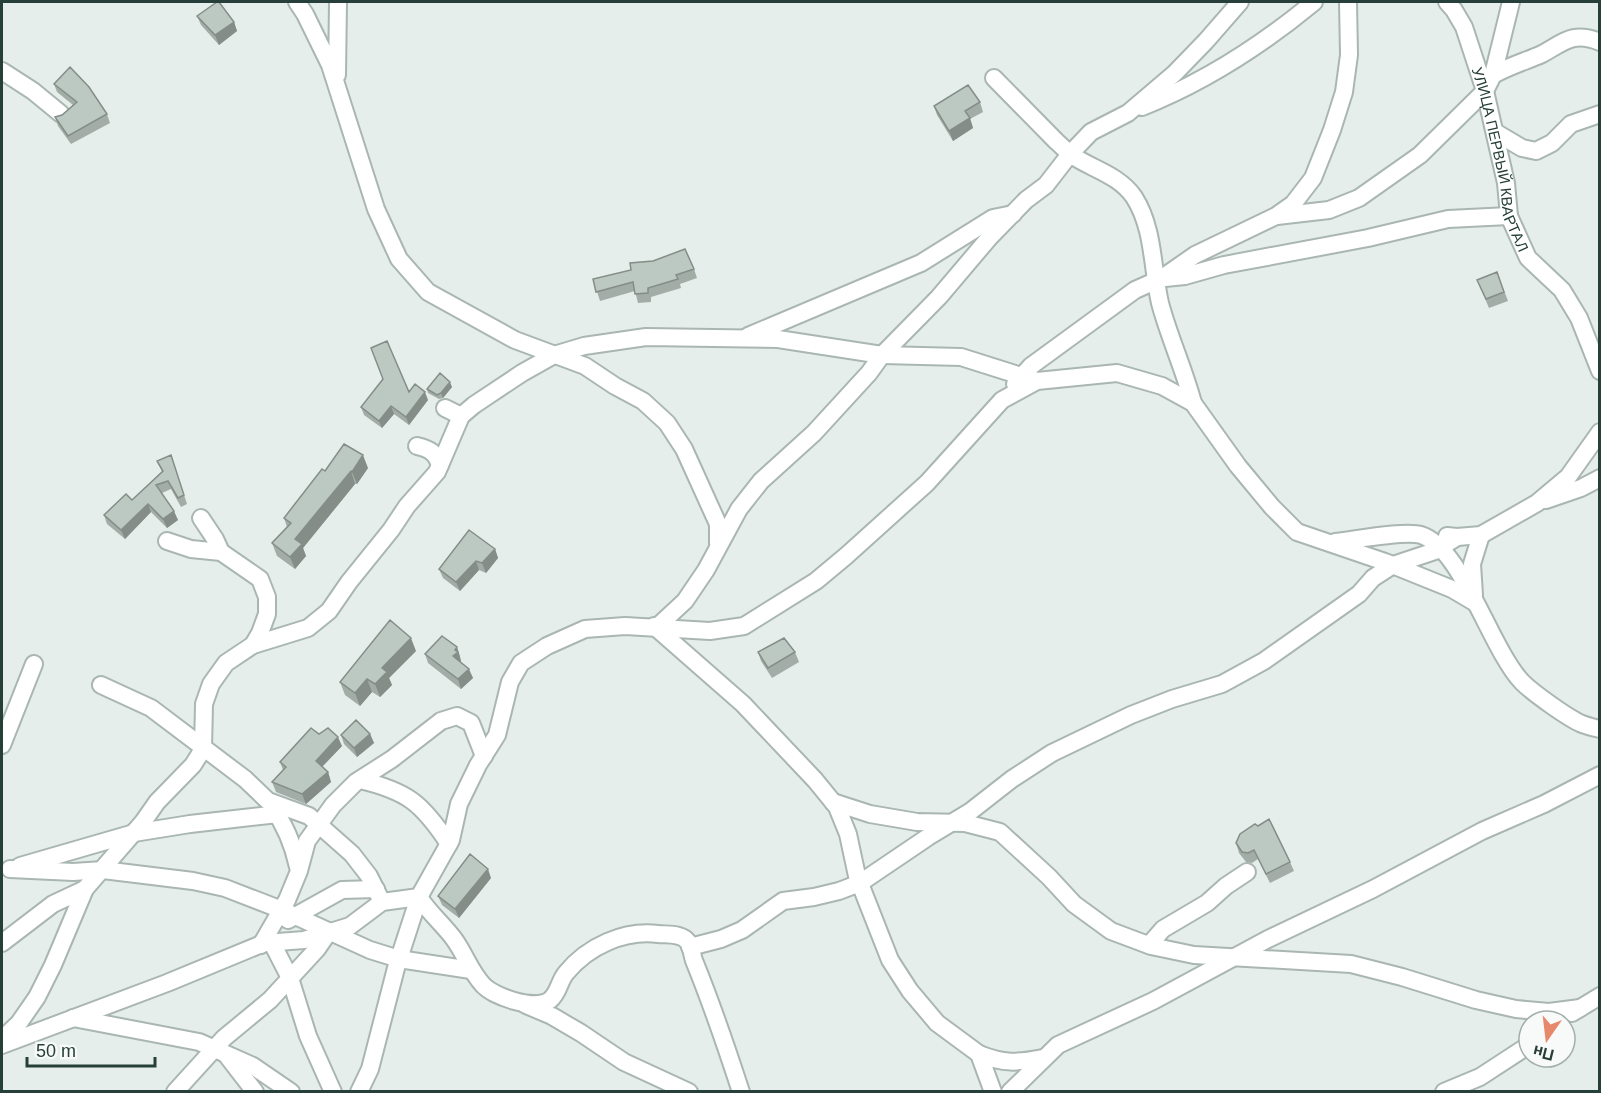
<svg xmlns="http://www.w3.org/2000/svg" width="1601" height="1093" viewBox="0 0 1601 1093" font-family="Helvetica,sans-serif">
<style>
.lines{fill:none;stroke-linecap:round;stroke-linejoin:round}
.minor-casing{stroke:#a9b6b2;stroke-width:20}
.minor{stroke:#fff;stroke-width:16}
.wall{fill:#a2ada8}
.shaded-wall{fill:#848d88}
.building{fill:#bcc9c3;stroke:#848d88;stroke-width:1.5}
.labels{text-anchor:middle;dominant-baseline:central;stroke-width:4.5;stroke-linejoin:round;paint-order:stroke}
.street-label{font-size:15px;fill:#263f38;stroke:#f7faf9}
</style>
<rect width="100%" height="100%" fill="#e6eeeb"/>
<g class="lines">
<defs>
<g id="minor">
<path d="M297,2L305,14L330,65L376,209L399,259L428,292L515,340L585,366L615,386L643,401L667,423L684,449L718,524V543"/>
<path id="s1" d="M1447,2L1454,10L1464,27L1485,91L1506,183L1509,216L1528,258L1562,290L1579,318L1600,371"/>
<path d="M2,71L33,91L61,114"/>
<path d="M337,75L338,2"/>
<path d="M1493,75C1509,66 1526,61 1542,54C1564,42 1573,31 1600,42"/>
<path d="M994,78L1056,141L1070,154L1091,132L1128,113L1175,73L1206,41L1240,2"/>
<path d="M1142,107C1205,82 1262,45 1314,2"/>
<path d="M1495,132L1522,148L1536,151L1552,143L1571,124L1600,114"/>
<path d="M1277,216L1329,210L1359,198L1420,155L1485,91L1493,75L1511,2"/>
<path d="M1165,278L1185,276L1224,265L1368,238L1448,219L1509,216"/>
<path d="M748,336L921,263L993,218L1013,214"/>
<path d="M1015,384L1031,366L1135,290L1162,278L1195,255L1276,216L1293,204L1313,178L1332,130L1344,92L1349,55L1348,2"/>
<path d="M445,408L461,416"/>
<path d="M417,446C430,449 436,453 440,465"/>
<path d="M1546,500L1581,488L1600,478"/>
<path d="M201,518L215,539L221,552"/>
<path d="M1447,536L1457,537L1481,535L1537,503L1568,477L1600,432"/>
<path d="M167,541L191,549L221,552L260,579L267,597V614L260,633L253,645"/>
<path d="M1335,542C1354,540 1406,530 1421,535C1462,548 1490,648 1522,682C1533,693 1568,718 1582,724C1588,726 1594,728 1600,729"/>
<path d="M1474,595L1472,564L1481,535"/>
<path d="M654,626L743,704L815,780L837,807L848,834L857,876L890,960L910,991L937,1023L979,1054L993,1092"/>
<path d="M658,626L685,601L706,570L739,509L761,481L814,433L869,373L882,355L939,297L989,238L1026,200L1046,185L1070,154C1091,169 1118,174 1134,197C1154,228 1152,268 1160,303C1169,337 1184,369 1193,403"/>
<path d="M101,685L151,708L245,779L268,801L309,816L352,854L369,876L382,902"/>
<path d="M2,745L34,664"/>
<path d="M360,780C407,791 422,803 449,844"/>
<path d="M833,802L870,814L917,822L965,823L1000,832L1049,877L1074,904L1111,931L1151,946L1194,955L1351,964L1402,977L1476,1000L1516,1009L1549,1012L1580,1008"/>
<path d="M272,807C286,826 293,844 298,867"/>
<path d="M20,866L134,833L190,824L278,814"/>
<path d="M10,869L73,872L103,870L193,881L225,888L282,910L370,950L399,959L471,970"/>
<path d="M419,897C429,913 443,924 454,939C465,954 470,971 483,985C494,997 535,1011 550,1000C559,993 559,981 566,973C588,946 624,930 658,934C668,935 682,933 688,942C692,947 692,957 695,963C712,1005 727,1049 741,1092"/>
<path d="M288,920L342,890L376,889"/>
<path d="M2,943L53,904L85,889"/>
<path d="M272,943L290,978L308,1036L333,1092"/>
<path d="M261,945L287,900L299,871L307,841L333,805L356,782L392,759L441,721L457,716L471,723L484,756"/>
<path d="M1149,945L1163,929L1207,903L1226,886L1247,872"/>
<path d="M690,947L721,939L742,930L783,901L814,897L839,891L860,883L928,837L971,811L1012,779L1052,753L1131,715L1172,699L1222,684L1264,661L1359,594L1373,578L1393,565L1435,551L1457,537"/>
<path d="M526,1005L552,1016L581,1033L624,1062L689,1092"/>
<path d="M1572,1013L1600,996"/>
<path d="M73,1018L199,1042L253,1066L291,1092"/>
<path d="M2,1039L19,1023L37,997L53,965L85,889L143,822L157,802L193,765L203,749L204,704L211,684L226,663L253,645L308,628L329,611L349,582L391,530L407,506L437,472L461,416L474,405L522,373L554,355L584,346L646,337L778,339L882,355L961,357L1037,381"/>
<path d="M2,1045L167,983L264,943L304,940L350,926L382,902L419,897L451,840L459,804L478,765L497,735L510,682L521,663L547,646L585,629L625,626L710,631L744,626L816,581L846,556L927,483L1002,400L1037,381L1117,373L1162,386L1193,403L1238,466L1272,507L1297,532L1385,562L1452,589L1474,602"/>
<path d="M979,1054C1004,1064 1017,1063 1043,1058"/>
<path d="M228,1057L255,1092"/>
<path d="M175,1092L224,1038L270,1000L317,949L328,933"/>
<path d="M359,1092L370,1069L396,968L419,897"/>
<path d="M1010,1092L1058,1045L1153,1001L1268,939L1373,889L1482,831L1544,804L1600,775"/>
<path d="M1444,1092L1480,1077L1529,1045"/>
</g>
</defs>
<use href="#minor" class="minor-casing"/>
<use href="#minor" class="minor"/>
</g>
<path class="wall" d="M197,16L234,22L237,31L219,45L201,25Z
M54,84L107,114L110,123L71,144L58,126L55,117L62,115L73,105L57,92Z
M980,102L983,112L970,119L973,128L953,141L937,115L934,106Z
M694,269L697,278L680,284L681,288L651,297V302L638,303L635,291L600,301L593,279Z
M1497,272L1508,301L1489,308L1477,280Z
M452,387L443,398L439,399L428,393L427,389Z
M409,392L428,400L409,425L394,414L382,428L364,415L361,407Z
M171,455L187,504L181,507L171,489L162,493L178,520L167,528L151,512L125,539L107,524L104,515L132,500L162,472L157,461Z
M368,468L357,484H355L303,548L306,556L295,569L277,556L272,543L287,527L284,518L325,471Z
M495,549L498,558L486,573L479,570L460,591L443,578L439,569Z
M457,647L460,656L461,662L473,678L461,689L428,663L425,654Z
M416,651L389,678L392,685L380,697L372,692L360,706L345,695L340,682Z
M758,652H795L799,662L772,678L761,661Z
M319,734L342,746L322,767L328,772L331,782L306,804L276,792L272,782L283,770L280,762Z
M370,734L374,743L357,757L344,744L341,735Z
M1236,843L1290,862L1294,871L1270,883L1258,859L1252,863L1246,862L1239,853Z
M491,878L459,918L442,905L438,896Z"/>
<path class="shaded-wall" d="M234,22L237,31L219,45L215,35Z
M970,118L973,128L953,141L949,131Z
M450,382L452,387L443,398L441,393Z
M425,392L428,400L409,425L406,417Z
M391,406L394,414L382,428L379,421Z
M363,455L368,468L357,484L352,472Z
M351,471L355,484L303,548L306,556L295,569L290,557L295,539Z
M148,504L151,512L125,539L121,530Z
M174,511L178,520L167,528L163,519Z
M495,549L498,558L486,573L482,563Z
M476,561L479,570L460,591L456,582Z
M411,638L416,651L389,678L392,685L380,697L375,684L382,668Z
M457,647L461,661L457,665L453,656Z
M469,669L473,678L461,689L458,679Z
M367,679L372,692L360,706L355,693Z
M370,734L374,743L357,757L354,748Z
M338,737L342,746L319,770L316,761Z
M328,772L331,782L306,804L302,794Z
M488,869L491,878L459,918L455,909Z"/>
<path class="building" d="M217,2H219L234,22L215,35L197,16Z
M70,67L89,87L107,114L68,136L55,117L62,115L77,102L54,84Z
M968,85L980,102L965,111L970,118L949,131L934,106Z
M685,249L694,269L676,275L678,279L648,288V293L635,294L633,282L596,292L593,279L631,270L630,263L653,261Z
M1497,272L1504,292L1486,299L1477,280Z
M387,341L409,392L415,384L425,392L406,417L391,406L379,421L361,407L383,379L371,348Z
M440,373L450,382L441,393L437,395L427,389Z
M344,444L363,455L352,472L351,471L295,539L302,544L290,557L272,543L291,523L284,518L322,469L325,471Z
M171,455L184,495L178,498L168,481L156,485L174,511L163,519L148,504L121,530L104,515L126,494L132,500L163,471L157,461Z
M469,530L495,549L482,563L476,561L456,582L439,569Z
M390,620L411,638L382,668L387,672L375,684L367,679L355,693L340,682Z
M442,636L457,647L455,650L458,652L453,656L469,669L458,679L425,654Z
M784,638L795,652L768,668L758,652Z
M356,720L370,734L354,748L341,735Z
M311,728L319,734L328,728L338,737L316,761L328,772L302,794L272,782L286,767L280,762Z
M1269,819L1290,862L1266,874L1254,850L1248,853L1242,852L1236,843L1240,834L1255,824L1258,826Z
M470,854L488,869L455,909L438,896Z"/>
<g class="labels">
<g class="street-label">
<text stroke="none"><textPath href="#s1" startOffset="168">УЛИЦА ПЕРВЫЙ КВАРТАЛ</textPath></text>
</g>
</g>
<rect width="1601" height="1093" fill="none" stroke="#263f38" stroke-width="6"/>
<g transform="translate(1547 1039) rotate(194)"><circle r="28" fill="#f7faf9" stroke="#a3afac" stroke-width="1.5"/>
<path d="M0-4.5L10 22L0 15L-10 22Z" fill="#e7886b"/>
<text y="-9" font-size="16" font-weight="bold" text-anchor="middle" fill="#263f38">Пн</text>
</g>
<path d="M27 1057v9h128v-9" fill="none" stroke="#263f38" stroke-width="3"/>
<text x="36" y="1057" font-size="18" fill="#263f38" stroke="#f7faf9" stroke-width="4.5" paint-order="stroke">50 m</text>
</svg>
